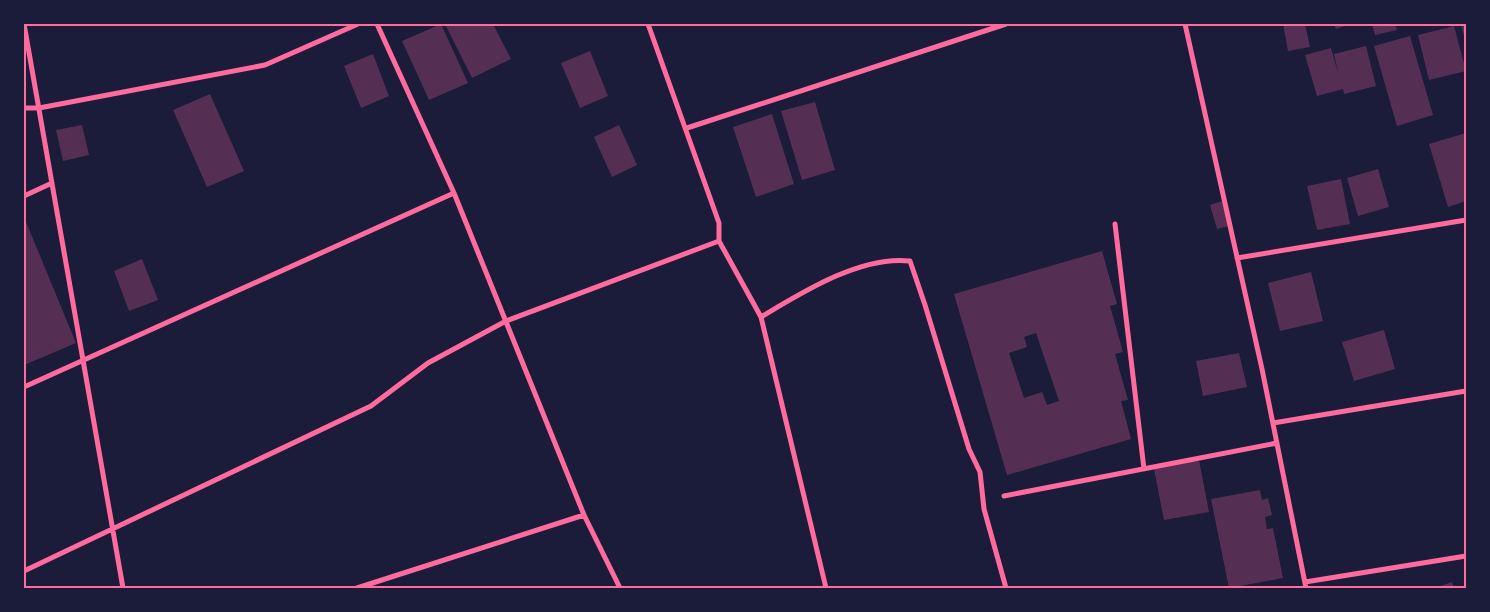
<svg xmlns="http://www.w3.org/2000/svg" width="1490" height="612" viewBox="0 0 1490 612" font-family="'Noto Serif',serif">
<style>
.building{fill:#542f53;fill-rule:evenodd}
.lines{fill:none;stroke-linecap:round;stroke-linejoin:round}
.minor{stroke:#ff6b9d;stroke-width:5}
.neatline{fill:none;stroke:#ff6b9d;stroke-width:2}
</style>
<rect width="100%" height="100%" fill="#1b1b3a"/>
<path class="building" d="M441,24L468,83L429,100L402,41Z
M452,24H493L511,59L472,78L446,26Z
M1283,24H1305L1310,47L1288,51Z
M1334,24H1351L1336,29Z
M1372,24H1395L1397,30L1375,35Z
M1461,24H1466V45Z
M1454,26L1466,71L1429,80L1418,35Z
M1410,36L1433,115L1397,126L1374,46Z
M1366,46L1376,86L1344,94L1343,89L1317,96L1305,55L1331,48L1338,73L1334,54Z
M590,51L608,96L580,108L561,63Z
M373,54L389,96L361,108L344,66Z
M210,94L244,171L207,187L173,110Z
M815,102L835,170L802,180L781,111Z
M772,114L794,184L756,197L733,127Z
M82,125L89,155L63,161L56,130Z
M619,125L637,165L612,177L594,137Z
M1466,133V201L1448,207L1429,144Z
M1378,169L1389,207L1358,216L1347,178Z
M1341,179L1350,224L1317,230L1307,186Z
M1222,201L1229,226L1217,229L1210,205Z
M24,217L76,343L24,365Z
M1102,251L1117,304L1110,306L1123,352L1115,354L1128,400L1121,401L1131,439L1007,475L954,294ZM1036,333L1059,401L1047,405L1042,392L1024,398L1009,353L1027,347L1024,337Z
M142,259L158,300L129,311L114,271Z
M1311,272L1323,321L1280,331L1268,283Z
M1384,330L1395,369L1354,381L1342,342Z
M1239,353L1247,387L1203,396L1196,361Z
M1199,460L1209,512L1164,520L1154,469Z
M1260,490L1262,500L1268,498L1272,515L1265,517L1267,529L1273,528L1283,578L1229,588L1211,499Z
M1452,582L1454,588H1435Z"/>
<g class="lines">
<path class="minor" d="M24,24L123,588
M377,24L454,193L584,515
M648,24L719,223V241L761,317C801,293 861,255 910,261L925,305L969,449L980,472L984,509L1006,588
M1185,24L1262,369L1306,588
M24,108H39L265,65L358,24
M687,128L1006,24
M24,196L52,183
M1115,224L1144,469
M1237,258L1466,220
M761,317L826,588
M24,387L454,193
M1273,423L1466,391
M1004,496L1277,443
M24,571L371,406L428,363L506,321L719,241
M1305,582L1466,556
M357,588L584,515L620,588"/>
</g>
<rect width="1490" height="612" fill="none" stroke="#1b1b3a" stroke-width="50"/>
<rect x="25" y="25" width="1440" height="562" class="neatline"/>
</svg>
